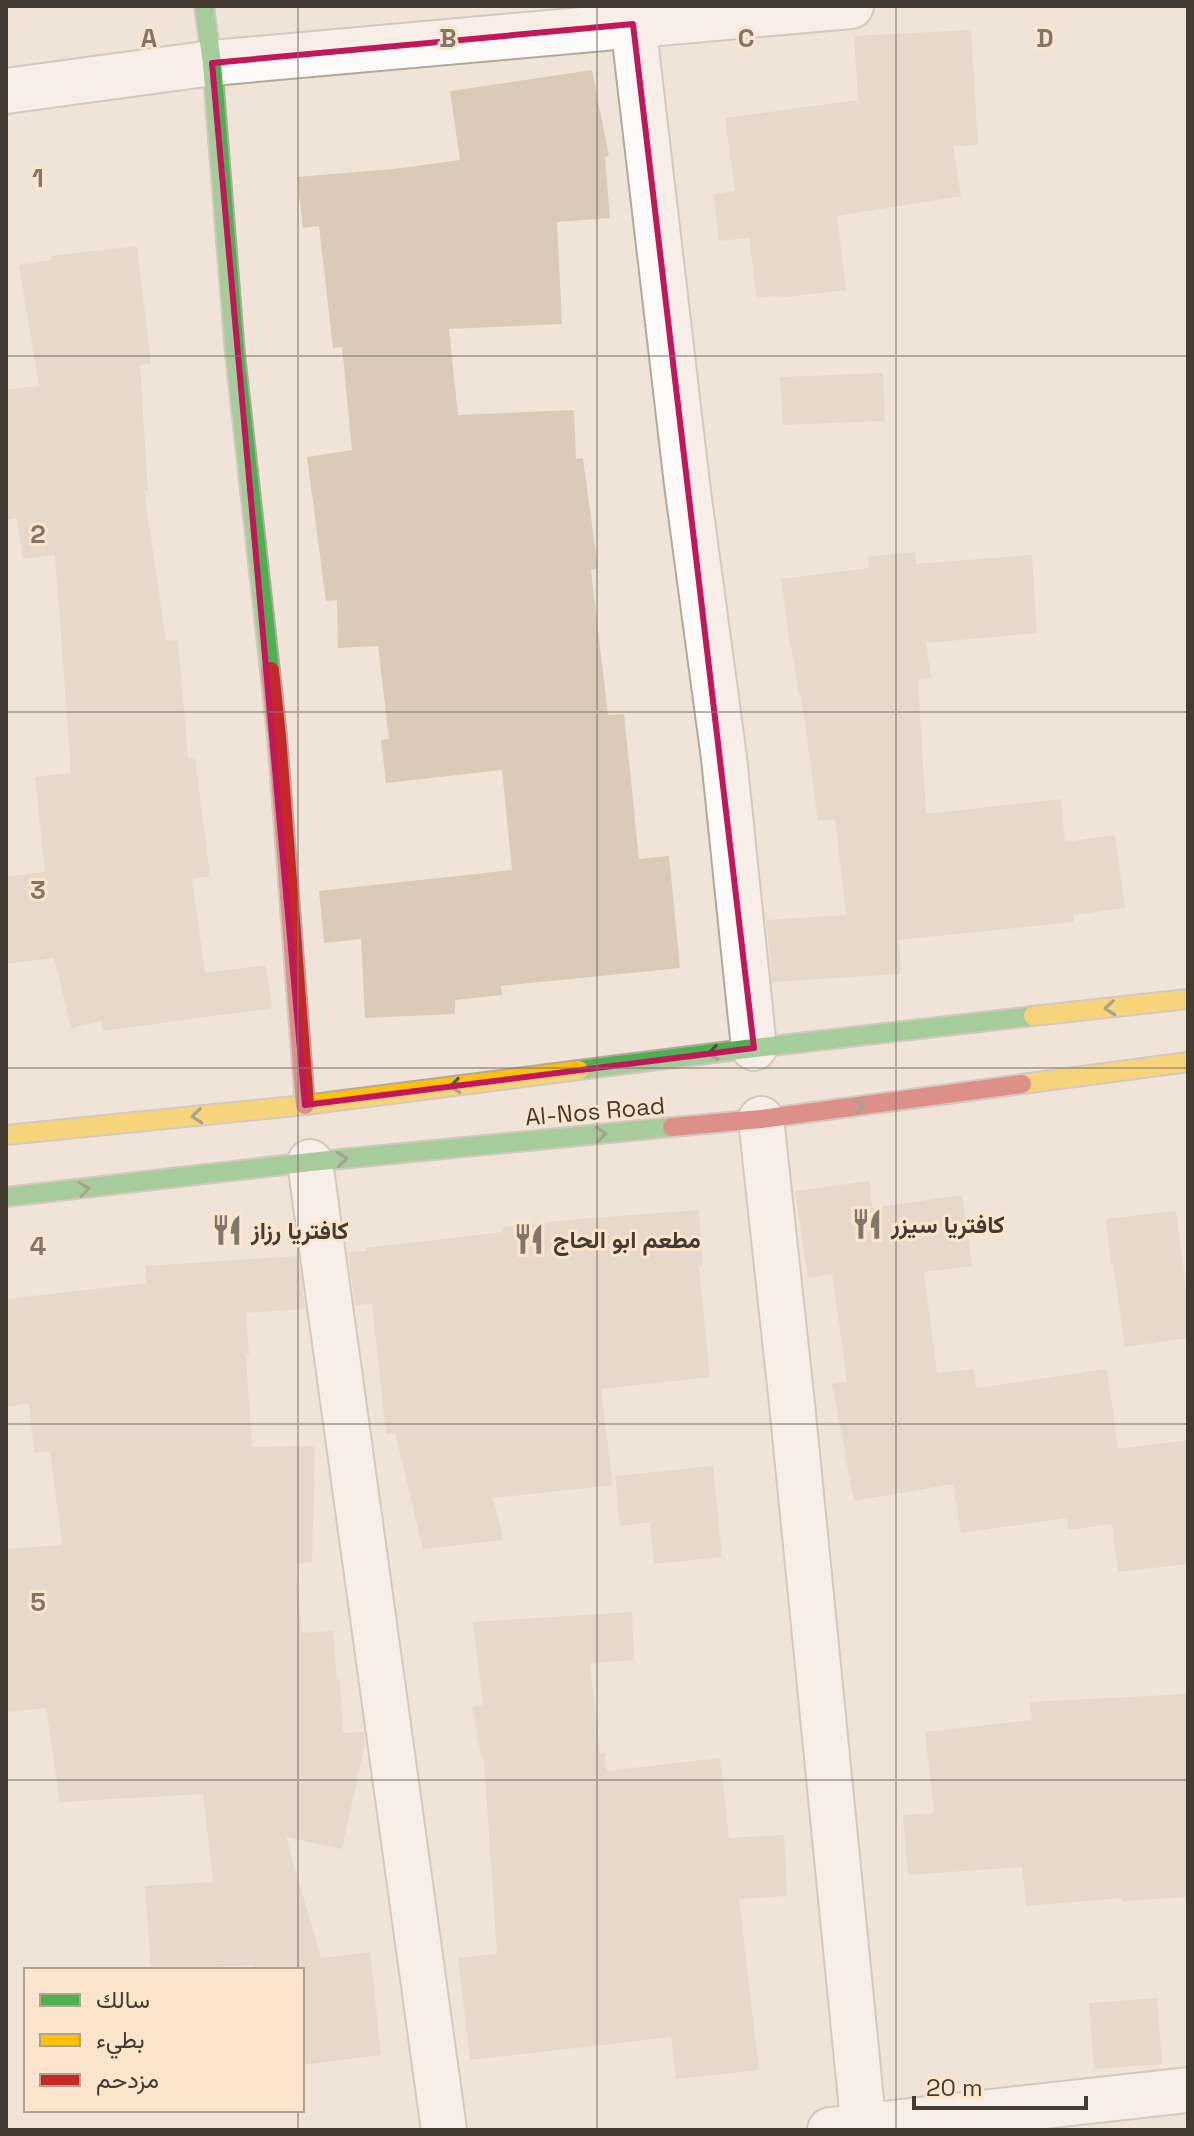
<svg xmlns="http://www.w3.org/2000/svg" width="1194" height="2136" viewBox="0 0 1194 2136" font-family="'Space Grotesk',Vazirmatn,sans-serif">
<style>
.building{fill:#dacab8}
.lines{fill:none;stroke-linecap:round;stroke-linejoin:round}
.street-casing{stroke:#b1a89e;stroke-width:48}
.fast-casing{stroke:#b1a89e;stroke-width:22}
.slow-casing{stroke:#b1a89e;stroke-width:22}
.jam-casing{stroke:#b1a89e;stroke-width:22}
.street{stroke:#fdfbf9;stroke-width:44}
.fast{stroke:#4caf50;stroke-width:18}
.slow{stroke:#ffc107;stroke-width:18}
.jam{stroke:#c62828;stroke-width:18}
.oneway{stroke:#46583a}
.marked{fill:none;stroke:#c2185b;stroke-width:6;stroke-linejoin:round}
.grid{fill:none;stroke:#80766c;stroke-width:2;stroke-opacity:0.55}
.labels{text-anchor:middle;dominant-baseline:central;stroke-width:6;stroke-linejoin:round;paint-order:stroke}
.street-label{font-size:24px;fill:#443b32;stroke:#fbe5cd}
.poi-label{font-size:24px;font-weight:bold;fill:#443b32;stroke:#fbe5cd;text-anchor:start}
.grid-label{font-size:26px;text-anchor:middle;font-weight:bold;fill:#80766c;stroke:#fbe5cd;stroke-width:6;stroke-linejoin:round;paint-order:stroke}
</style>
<rect width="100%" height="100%" fill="#f0e4d8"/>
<path class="building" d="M971,30L978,145L953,146L961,196L837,216L846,290L777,298V296L757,298L749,238L719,241L713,194L735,191L725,118L858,100L854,36Z
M592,70L609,156L605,157L610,218L557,222L562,324L449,329L458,415L574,410L576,459L583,458L598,569L591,570L608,715L624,714L639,859L669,856L680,968L501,986L502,995L455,1000V1014L365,1018L361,939L324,943L319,891L512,870L502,770L386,783L381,740L389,739L378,646L338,648L337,600L326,601L307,457L352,450L342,347L333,348L319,226L303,228L297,177L394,169L460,160L450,91Z
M137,246L151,364L140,365L148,491H144L166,641L178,640L188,758H195L210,876L192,879L205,973L266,965L272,1008L103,1031L102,1021L71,1028L54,958L6,964V877L45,872L35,777L71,773L55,555L23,559L17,518L6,520V390L39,386L19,265L52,260L51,256Z
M883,373L885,421L783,425L780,377Z
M915,552L916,564L1032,555L1037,633L926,643L931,678L918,679L926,814L1061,799L1065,842L1115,835L1125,908L1073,915L1074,922L899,940L901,974L772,982L766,920L846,915L835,819L818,821L801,694L799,695L791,645L790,646L781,579L869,568L868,557Z
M869,1181L872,1208L962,1195L972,1266L924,1272L937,1373L974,1369L976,1388L1107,1369L1118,1449L1188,1440V1564L1118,1572L1112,1524L1068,1530L1067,1518L961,1533L953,1484L854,1501L832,1384L847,1382L832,1274L808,1278L795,1191Z
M699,1210L703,1266H699L710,1377L601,1389L613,1485L493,1498L503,1540L423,1549L395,1433L386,1434L372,1304L355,1305L348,1252L366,1251L365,1248L503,1232V1227L578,1219Z
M1176,1211L1188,1304V1338L1125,1347L1113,1263L1111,1264L1106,1219Z
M298,1256L305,1309L246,1313L249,1355H246L252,1447L315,1446L312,1562L296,1564L302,1633L333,1631L337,1680L340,1679L343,1733L364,1732L365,1743L342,1849L286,1837L321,1958L370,1952L381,2055L302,2065V1970H255L254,1965L151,1970L145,1886L213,1882L203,1794L60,1802L46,1708L6,1712V1549L62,1545L50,1451L34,1453L29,1403L6,1407V1299L147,1283L145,1266Z
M713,1466L722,1557L654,1564L650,1522L620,1526L615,1476Z
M632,1612L634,1660L590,1663L600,1753H605L606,1771L720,1758L729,1838L784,1835L787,1896L739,1899L759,2070L676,2079L671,2037L470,2060L458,1958L497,1954L484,1760H482L472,1707L483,1705L473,1622Z
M1188,1694V1897L1122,1901L1121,1898L1026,1906L1022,1867L908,1875L903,1815L934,1813L925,1732L1032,1720L1029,1702Z
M1157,1998L1162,2064L1094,2069L1089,2003Z"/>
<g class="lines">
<defs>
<path id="street" d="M631,6L687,484L724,758L754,1048
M6,91L212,63L851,6
M761,1119L792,1404L864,2130
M310,1162L444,2130
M830,2130L1188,2090"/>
<path id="fast" d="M204,6L212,63L235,354L270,671
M579,1070L754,1048L1033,1016
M6,1197L310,1162L672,1127"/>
<path id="slow" d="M1033,1016L1188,999
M1022,1084L1188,1062
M6,1135L305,1105L579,1070"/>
<path id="jam" d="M270,671L277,737L305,1105
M672,1127L761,1119L1022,1084"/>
</defs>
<use href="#street" class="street-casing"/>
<use href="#fast" class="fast-casing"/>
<use href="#slow" class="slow-casing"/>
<use href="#jam" class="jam-casing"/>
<use href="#street" class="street"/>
<use href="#fast" class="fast"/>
<use href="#slow" class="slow"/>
<use href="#jam" class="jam"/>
</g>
<defs><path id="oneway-chevron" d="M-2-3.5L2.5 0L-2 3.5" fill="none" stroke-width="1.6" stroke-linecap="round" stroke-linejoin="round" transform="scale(2)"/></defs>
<g class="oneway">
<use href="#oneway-chevron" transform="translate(1110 1008) rotate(174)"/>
<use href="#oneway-chevron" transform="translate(713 1053) rotate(173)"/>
<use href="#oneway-chevron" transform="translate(455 1086) rotate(173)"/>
<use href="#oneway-chevron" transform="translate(859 1106) rotate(-8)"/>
<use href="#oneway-chevron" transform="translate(197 1116) rotate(174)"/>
<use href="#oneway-chevron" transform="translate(601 1134) rotate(-5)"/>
<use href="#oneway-chevron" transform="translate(342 1159) rotate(-5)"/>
<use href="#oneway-chevron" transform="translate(84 1189) rotate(-7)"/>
</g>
<path d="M0 0H1194V2136H0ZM633,24L754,1048L305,1105L212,63Z" fill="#f0e4d8" fill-opacity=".55" fill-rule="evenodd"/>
<path class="marked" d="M633,24L754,1048L305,1105L212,63Z"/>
<path class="grid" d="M298,6V1970M597,6V2130M896,6V2130M6,356H1188M6,712H1188M6,1068H1188M6,1424H1188M6,1780H1188M298,2110V2130"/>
<defs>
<symbol id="restaurant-bare" viewBox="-9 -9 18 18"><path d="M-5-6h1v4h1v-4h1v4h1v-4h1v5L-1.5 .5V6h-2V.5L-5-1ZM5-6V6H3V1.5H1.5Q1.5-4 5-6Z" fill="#80766c" stroke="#fbe5cd" stroke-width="2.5" paint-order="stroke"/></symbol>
</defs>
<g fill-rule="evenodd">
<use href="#restaurant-bare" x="845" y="1202" width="44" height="44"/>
<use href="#restaurant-bare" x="205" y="1208" width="44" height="44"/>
<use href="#restaurant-bare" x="507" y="1217" width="44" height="44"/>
</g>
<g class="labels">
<g class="street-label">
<text transform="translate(595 1111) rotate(-5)">Al-Nos Road</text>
</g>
<g class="poi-label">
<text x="891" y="1224">كافتريا سيزر</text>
<text x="251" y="1230">كافتريا رزاز</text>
<text x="553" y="1239">مطعم ابو الحاج</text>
</g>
</g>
<g class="grid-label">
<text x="149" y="47">A</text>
<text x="448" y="47">B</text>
<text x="746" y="47">C</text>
<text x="1045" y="47">D</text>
<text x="38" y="187">1</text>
<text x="38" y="543">2</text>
<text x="38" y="899">3</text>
<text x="38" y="1255">4</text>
<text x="38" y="1611">5</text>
</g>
<rect width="1194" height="2136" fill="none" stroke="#443b32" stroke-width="16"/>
<rect x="24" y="1968" width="280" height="144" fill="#fbe5cd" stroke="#b2a18f" stroke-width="2"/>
<rect x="40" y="1994" width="40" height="12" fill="#4caf50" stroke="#b2a18f" stroke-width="2"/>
<text x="96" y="2008" font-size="24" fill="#443b32">سالك</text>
<rect x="40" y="2034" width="40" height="12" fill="#ffc107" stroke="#b2a18f" stroke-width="2"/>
<text x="96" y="2048" font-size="24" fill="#443b32">بطيء</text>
<rect x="40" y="2074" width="40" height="12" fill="#c62828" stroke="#b2a18f" stroke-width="2"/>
<text x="96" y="2088" font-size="24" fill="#443b32">مزدحم</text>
<path d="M914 2096v12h172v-12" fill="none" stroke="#443b32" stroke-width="4"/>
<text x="926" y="2096" font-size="24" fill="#443b32" stroke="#fbe5cd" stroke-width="6" paint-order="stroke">20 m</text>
</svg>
